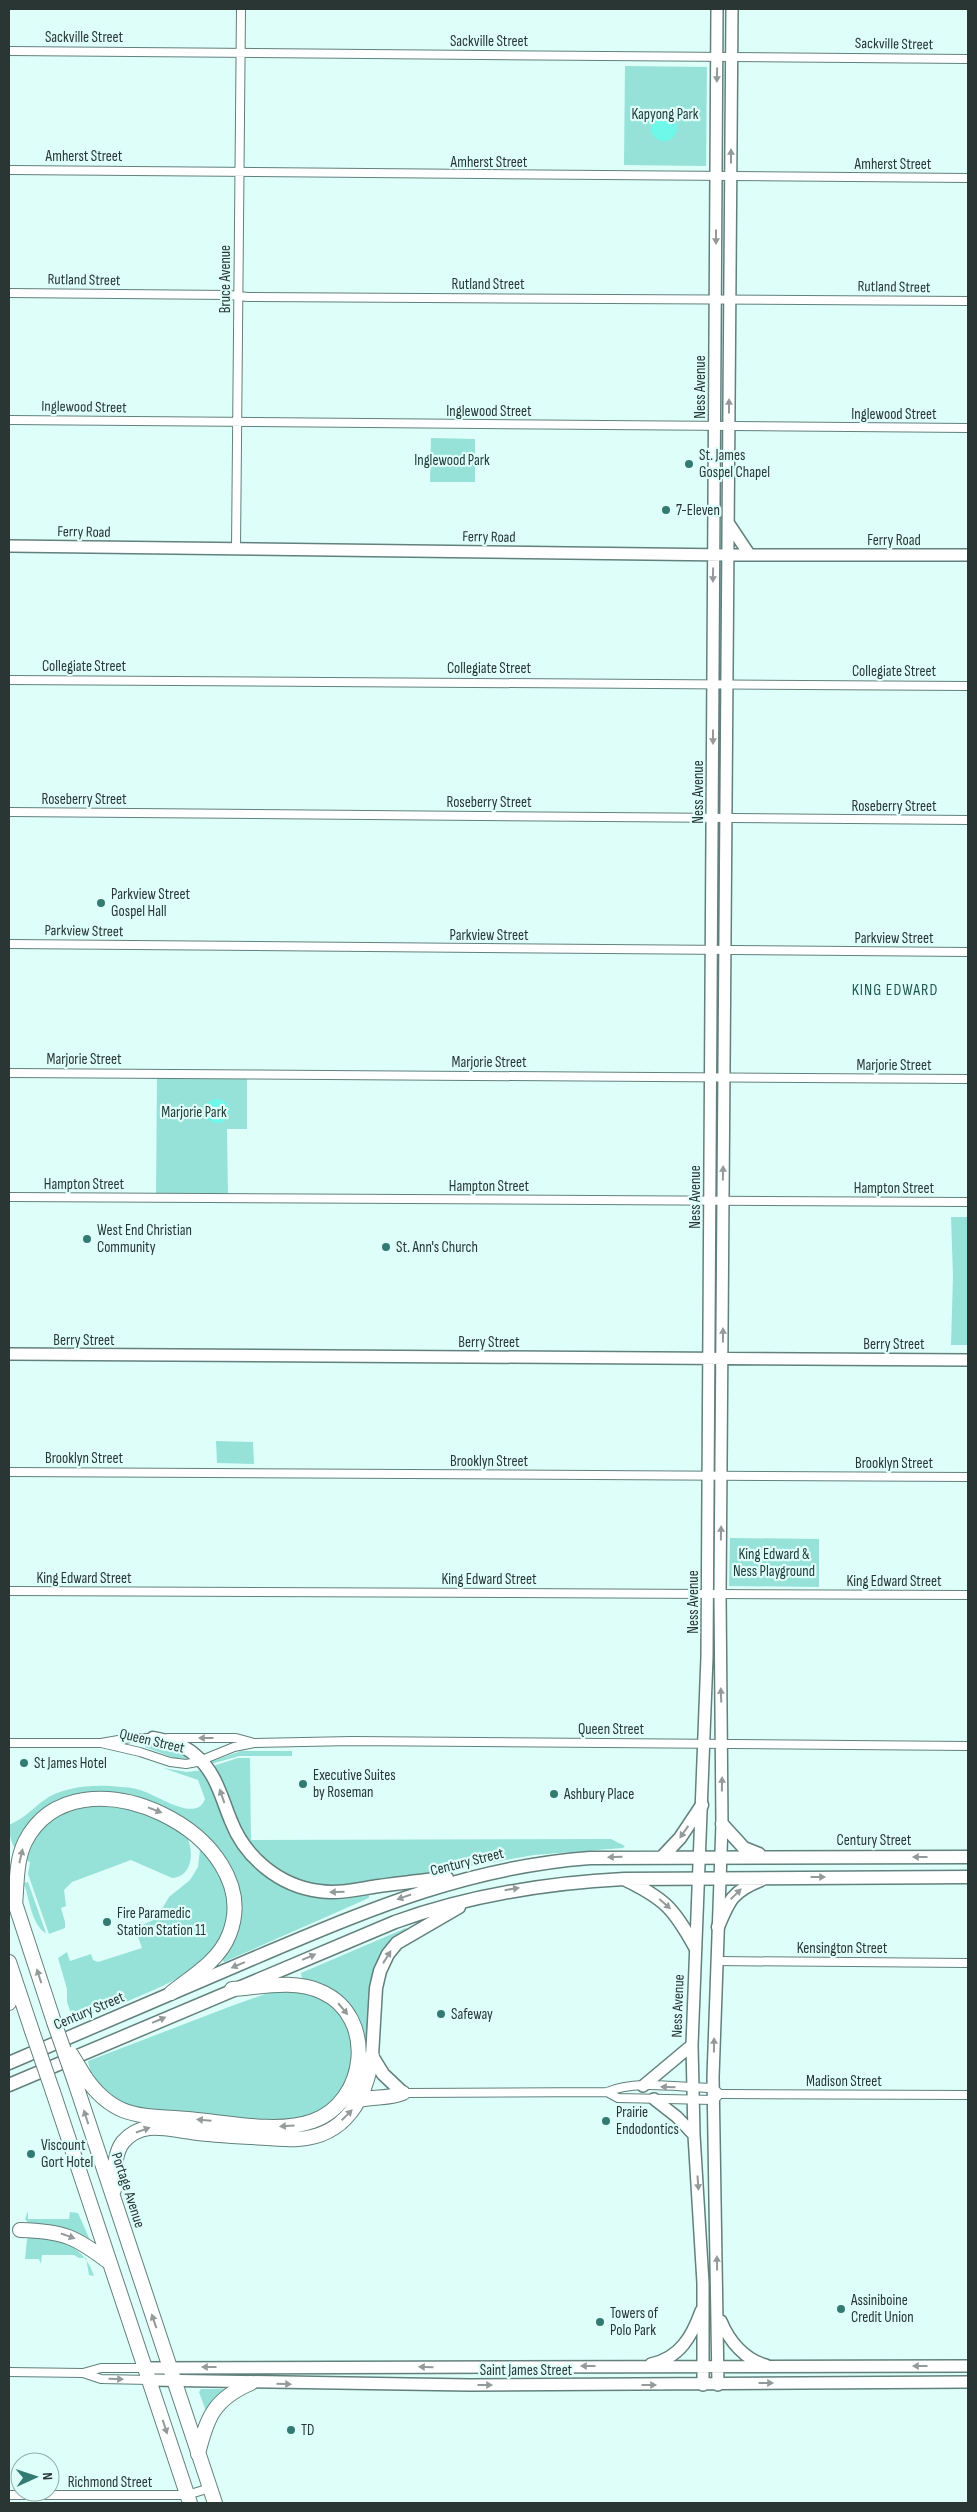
<svg xmlns="http://www.w3.org/2000/svg" width="977" height="2512" viewBox="0 0 977 2512" font-family="'Sofia Sans Condensed',sans-serif">
<style>
.green{fill:#97e2d8}
.water{fill:#6df8e9}
.lines{fill:none;stroke-linecap:round;stroke-linejoin:round}
.street-casing{stroke:#62807c;stroke-width:10}
.secondary-casing{stroke:#62807c;stroke-width:14}
.primary-casing{stroke:#62807c;stroke-width:15}
.highway-casing{stroke:#62807c;stroke-width:16}
.street{stroke:#fff;stroke-width:8}
.secondary{stroke:#fff;stroke-width:11}
.primary{stroke:#fff;stroke-width:12}
.highway{stroke:#fff;stroke-width:14}
.highway-bridge-casing{stroke:#62807c;stroke-width:16;stroke-linecap:butt}
.highway-bridge{stroke:#fff;stroke-width:14}
.oneway{fill:#949a9a}
.poi-dot{fill:#337a72;stroke:#ddfef9;stroke-width:2}
.labels{text-anchor:middle;dominant-baseline:central;stroke-width:4.5;stroke-linejoin:round;paint-order:stroke}
.street-label{font-size:15px;fill:#293634;stroke:#ddfef9}
.park-label{font-size:15px;fill:#233c38;stroke:#ddfef9}
.poi-label{font-size:15px;fill:#293634;stroke:#ddfef9;text-anchor:start}
.neighbourhood-label{font-size:16px;letter-spacing:1px;fill:#1e5852;stroke:#ddfef9}
</style>
<rect width="100%" height="100%" fill="#ddfef9"/>
<path class="green" d="M625,66L707,67L706,166L624,165Z
M431,438L475,439V482H430Z
M157,1073L247,1074V1129H227L228,1198H156Z
M951,1217H968V1345H951L953,1276Z
M216,1441L253,1442L254,1464L217,1463Z
M730,1538L819,1539V1587L729,1586Z
M145,1744L174,1749L189,1757L188,1759L174,1758L145,1747Z
M241,1751H292V1756H239L211,1764L210,1762Z
M238,1758H250L251,1840L611,1839L625,1846L623,1848L534,1855L355,1886L310,1885L276,1870L245,1840L213,1766Z
M163,1768L187,1772L203,1770L270,1877L369,1894V1898L224,1962L221,1957L237,1929L239,1908L191,1825L167,1809L136,1798L121,1796L39,1816L28,1828L17,1851C11,1844 9,1834 9,1825C23,1819 31,1810 43,1801C62,1786 96,1784 121,1787C127,1787 134,1788 140,1790C156,1794 196,1824 205,1799L198,1780Z
M111,1805L150,1812L187,1837C194,1851 193,1877 172,1878L131,1860L72,1882L64,1890L66,1906L61,1908L65,1922V1928L49,1934L28,1874L30,1862L25,1860C37,1816 70,1807 111,1805Z
M200,1849C227,1875 236,1911 219,1946C215,1953 201,1963 193,1969C172,1984 133,1998 108,2010L106,2008L74,2022L67,2002V1989L58,1958L67,1952L70,1961L91,1954L93,1960L98,1962L142,1948L135,1928L156,1919L169,1897L190,1880L198,1867Z
M28,1882L46,1933C32,1926 29,1898 24,1883Z
M406,1928L407,1930L374,1970L372,1977L366,2067L350,2105L331,2123L305,2133L287,2132L327,2120L363,2047L319,1986L302,1979L301,1973Z
M277,1990L314,1995L329,2002L340,2014L353,2040L354,2064L335,2102L305,2119L276,2121L140,2111L113,2102L91,2074L88,2061L234,2005Z
M28,2211V2219H69L70,2212L78,2213L90,2240L78,2234L29,2224L25,2219Z
M52,2236C73,2246 87,2254 94,2276L89,2275L86,2258H79L74,2255H42L41,2264L39,2259H25L27,2239L31,2237Z
M201,2389H225V2390L206,2411L199,2392Z"/>
<path class="water" d="M651 128a13 13 0 1 1 26 0a13 13 0 1 1-26 0Z
M205 1111a12 12 0 1 1 24 0a12 12 0 1 1-24 0Z"/>
<g class="lines">
<defs>
<path id="street" d="M9,51L968,59
M9,170L968,178
M9,293L229,295L248,297L968,301
M9,420L968,428
M236,549L241,9
M9,680L968,686
M9,812L968,820
M9,944L968,952
M9,1073L968,1079
M9,1197L968,1202
M9,1472L968,1477
M9,1591L968,1595
M168,1738H236L251,1742
M9,1743H101L130,1738H156
M101,1743L140,1752L170,1762L186,1764L197,1762L234,1747L254,1743L352,1741L968,1746
M716,1961L968,1963
M607,2092L618,2098L713,2100L717,2097
M403,2093L607,2092C638,2079 680,2088 713,2088L720,2094H727L968,2095
M9,2372L83,2373L101,2368H146
M83,2373L101,2379L150,2380
M9,2495H187L210,2488"/>
<path id="secondary" d="M729,524L749,554
M9,546L728,555H968
M9,1354L968,1360
M643,2086L692,2045
M654,2099L677,2117L694,2135
M721,2321C729,2341 745,2360 766,2365
M651,2364C680,2358 692,2336 701,2311
M146,2368L968,2366
M150,2380L470,2385L968,2382
M703,2385V2283L694,2135L692,2045L707,1657L717,9
M718,2385L713,2077L722,1824L720,1594L732,9"/>
<path id="primary" d="M153,1738C168,1741 183,1744 195,1755C216,1772 221,1797 231,1821C245,1857 279,1886 319,1891C339,1894 359,1889 379,1886C402,1883 424,1880 447,1878
M722,1824L744,1848L759,1854
M663,1856L680,1838L702,1805
M626,1880C665,1899 674,1909 695,1947
M718,1927C729,1900 733,1891 761,1880
M9,2063C95,2027 180,1989 266,1953C375,1907 470,1867 590,1858L968,1857
M9,2085L395,1922C470,1895 545,1883 624,1879L968,1877
M403,2093L383,2074L372,2056L376,1988L380,1971L388,1954L397,1943L459,1907"/>
<path id="highway" d="M13,1897L54,2022
M15,1905C17,1884 16,1860 25,1842C76,1741 269,1836 229,1935C219,1961 191,1977 171,1993
M9,1962L32,2031
M9,2003L14,1977
M85,2077C115,2120 141,2115 188,2119C225,2122 278,2134 313,2121C367,2102 377,2017 322,1992C295,1979 261,1987 232,1989
M75,2082L215,2503
M53,2092L190,2503
M360,2100C374,2096 390,2099 403,2093
M114,2190C115,2175 113,2155 123,2142C142,2120 166,2129 191,2132C211,2135 232,2136 252,2137C267,2138 283,2140 298,2139C346,2136 366,2098 372,2056
M20,2230C64,2231 76,2237 110,2263
M198,2454C207,2417 214,2399 251,2383"/>
</defs>
<use href="#street" class="street-casing"/>
<use href="#secondary" class="secondary-casing"/>
<use href="#primary" class="primary-casing"/>
<use href="#highway" class="highway-casing"/>
<use href="#street" class="street"/>
<use href="#secondary" class="secondary"/>
<use href="#primary" class="primary"/>
<use href="#highway" class="highway"/>
<defs>
<path id="highway-bridge" d="M54,2022L75,2082
M32,2031L53,2092
M71,2054L85,2077"/>
</defs>
<use href="#highway-bridge" class="highway-bridge-casing"/>
<use href="#highway-bridge" class="highway-bridge"/>
</g>
<defs><path id="oneway-solid" d="M-6-.8H1V-3.2L6.5 0L1 3.2V.8H-6Z" transform="scale(1.25)"/></defs>
<g class="oneway">
<use href="#oneway-solid" transform="translate(717 75) rotate(91)"/>
<use href="#oneway-solid" transform="translate(731 156) rotate(-90)"/>
<use href="#oneway-solid" transform="translate(716 237) rotate(90)"/>
<use href="#oneway-solid" transform="translate(729 406) rotate(-90)"/>
<use href="#oneway-solid" transform="translate(713 575) rotate(91)"/>
<use href="#oneway-solid" transform="translate(713 737) rotate(90)"/>
<use href="#oneway-solid" transform="translate(723 1173) rotate(-89)"/>
<use href="#oneway-solid" transform="translate(723 1335) rotate(-90)"/>
<use href="#oneway-solid" transform="translate(721 1533) rotate(-89)"/>
<use href="#oneway-solid" transform="translate(721 1695) rotate(-92)"/>
<use href="#oneway-solid" transform="translate(206 1738) rotate(-180)"/>
<use href="#oneway-solid" transform="translate(722 1784) rotate(-89)"/>
<use href="#oneway-solid" transform="translate(222 1796) rotate(-109)"/>
<use href="#oneway-solid" transform="translate(155 1810) rotate(21)"/>
<use href="#oneway-solid" transform="translate(684 1832) rotate(125)"/>
<use href="#oneway-solid" transform="translate(21 1856) rotate(-77)"/>
<use href="#oneway-solid" transform="translate(615 1857) rotate(179)"/>
<use href="#oneway-solid" transform="translate(920 1857) rotate(-180)"/>
<use href="#oneway-solid" transform="translate(818 1877)"/>
<use href="#oneway-solid" transform="translate(512 1889) rotate(-9)"/>
<use href="#oneway-solid" transform="translate(337 1892) rotate(178)"/>
<use href="#oneway-solid" transform="translate(736 1894) rotate(-45)"/>
<use href="#oneway-solid" transform="translate(404 1897) rotate(161)"/>
<use href="#oneway-solid" transform="translate(665 1904) rotate(41)"/>
<use href="#oneway-solid" transform="translate(309 1957) rotate(-23)"/>
<use href="#oneway-solid" transform="translate(387 1957) rotate(-58)"/>
<use href="#oneway-solid" transform="translate(238 1965) rotate(157)"/>
<use href="#oneway-solid" transform="translate(39 1976) rotate(-108)"/>
<use href="#oneway-solid" transform="translate(343 2009) rotate(50)"/>
<use href="#oneway-solid" transform="translate(159 2020) rotate(-23)"/>
<use href="#oneway-solid" transform="translate(714 2045) rotate(-89)"/>
<use href="#oneway-solid" transform="translate(668 2087) rotate(-178)"/>
<use href="#oneway-solid" transform="translate(347 2115) rotate(-45)"/>
<use href="#oneway-solid" transform="translate(86 2117) rotate(-108)"/>
<use href="#oneway-solid" transform="translate(204 2120) rotate(-175)"/>
<use href="#oneway-solid" transform="translate(287 2126) rotate(177)"/>
<use href="#oneway-solid" transform="translate(143 2130) rotate(-19)"/>
<use href="#oneway-solid" transform="translate(698 2183) rotate(86)"/>
<use href="#oneway-solid" transform="translate(68 2236) rotate(19)"/>
<use href="#oneway-solid" transform="translate(717 2263) rotate(-91)"/>
<use href="#oneway-solid" transform="translate(154 2321) rotate(-109)"/>
<use href="#oneway-solid" transform="translate(588 2366) rotate(-180)"/>
<use href="#oneway-solid" transform="translate(920 2366) rotate(180)"/>
<use href="#oneway-solid" transform="translate(209 2367) rotate(180)"/>
<use href="#oneway-solid" transform="translate(426 2367) rotate(-179)"/>
<use href="#oneway-solid" transform="translate(116 2379) rotate(2)"/>
<use href="#oneway-solid" transform="translate(766 2383)"/>
<use href="#oneway-solid" transform="translate(284 2384) rotate(1)"/>
<use href="#oneway-solid" transform="translate(485 2385)"/>
<use href="#oneway-solid" transform="translate(649 2385)"/>
<use href="#oneway-solid" transform="translate(165 2427) rotate(72)"/>
</g>
<g class="poi-dot">
<circle cx="689" cy="464" r="5"/>
<circle cx="666" cy="510" r="5"/>
<circle cx="101" cy="903" r="5"/>
<circle cx="87" cy="1239" r="5"/>
<circle cx="386" cy="1247" r="5"/>
<circle cx="24" cy="1763" r="5"/>
<circle cx="303" cy="1784" r="5"/>
<circle cx="554" cy="1794" r="5"/>
<circle cx="107" cy="1922" r="5"/>
<circle cx="441" cy="2014" r="5"/>
<circle cx="606" cy="2121" r="5"/>
<circle cx="31" cy="2154" r="5"/>
<circle cx="841" cy="2309" r="5"/>
<circle cx="600" cy="2322" r="5"/>
<circle cx="291" cy="2430" r="5"/>
</g>
<g class="labels">
<g class="street-label">
<text x="84" y="37">Sackville Street</text>
<text x="489" y="41">Sackville Street</text>
<text transform="translate(894 44) rotate(1)">Sackville Street</text>
<text x="84" y="156">Amherst Street</text>
<text x="489" y="162">Amherst Street</text>
<text x="893" y="164">Amherst Street</text>
<text transform="translate(225 279) rotate(-90)">Bruce Avenue</text>
<text transform="translate(84 280) rotate(1)">Rutland Street</text>
<text x="488" y="284">Rutland Street</text>
<text transform="translate(894 287) rotate(1)">Rutland Street</text>
<text transform="translate(700 387) rotate(-90)">Ness Avenue</text>
<text transform="translate(84 407) rotate(1)">Inglewood Street</text>
<text x="489" y="411">Inglewood Street</text>
<text x="894" y="414">Inglewood Street</text>
<text transform="translate(84 532) rotate(1)">Ferry Road</text>
<text transform="translate(489 537) rotate(1)">Ferry Road</text>
<text x="894" y="540">Ferry Road</text>
<text x="84" y="666">Collegiate Street</text>
<text x="489" y="668">Collegiate Street</text>
<text x="894" y="671">Collegiate Street</text>
<text transform="translate(698 792) rotate(-90)">Ness Avenue</text>
<text x="84" y="799">Roseberry Street</text>
<text x="489" y="802">Roseberry Street</text>
<text x="894" y="806">Roseberry Street</text>
<text transform="translate(84 931) rotate(1)">Parkview Street</text>
<text x="489" y="935">Parkview Street</text>
<text x="894" y="938">Parkview Street</text>
<text x="84" y="1059">Marjorie Street</text>
<text x="489" y="1062">Marjorie Street</text>
<text x="894" y="1065">Marjorie Street</text>
<text x="84" y="1184">Hampton Street</text>
<text x="489" y="1186">Hampton Street</text>
<text x="894" y="1188">Hampton Street</text>
<text transform="translate(695 1197) rotate(-90)">Ness Avenue</text>
<text x="84" y="1340">Berry Street</text>
<text x="489" y="1342">Berry Street</text>
<text x="894" y="1344">Berry Street</text>
<text x="84" y="1458">Brooklyn Street</text>
<text x="489" y="1461">Brooklyn Street</text>
<text x="894" y="1463">Brooklyn Street</text>
<text x="84" y="1578">King Edward Street</text>
<text x="489" y="1579">King Edward Street</text>
<text x="894" y="1581">King Edward Street</text>
<text transform="translate(693 1602) rotate(-90)">Ness Avenue</text>
<text x="611" y="1729">Queen Street</text>
<text transform="translate(152 1741) rotate(13)">Queen Street</text>
<text x="874" y="1840">Century Street</text>
<text transform="translate(467 1862) rotate(-14)">Century Street</text>
<text x="842" y="1948">Kensington Street</text>
<text transform="translate(678 2006) rotate(-88)">Ness Avenue</text>
<text transform="translate(89 2011) rotate(-23)">Century Street</text>
<text x="844" y="2081">Madison Street</text>
<text transform="translate(128 2190) rotate(72)">Portage Avenue</text>
<text x="526" y="2370">Saint James Street</text>
<text x="110" y="2482">Richmond Street</text>
</g>
<g class="park-label">
<text x="665" y="114">Kapyong Park</text>
<text x="452" y="460">Inglewood Park</text>
<text x="194" y="1112">Marjorie Park</text>
<text x="774" y="1554">King Edward &amp;<tspan x="774" dy="17">Ness Playground</tspan></text>
</g>
<g class="poi-label">
<text x="699" y="455">St. James<tspan x="699" dy="17">Gospel Chapel</tspan></text>
<text x="676" y="510">7-Eleven</text>
<text x="111" y="894">Parkview Street<tspan x="111" dy="17">Gospel Hall</tspan></text>
<text x="97" y="1230">West End Christian<tspan x="97" dy="17">Community</tspan></text>
<text x="396" y="1247">St. Ann's Church</text>
<text x="34" y="1763">St James Hotel</text>
<text x="313" y="1775">Executive Suites<tspan x="313" dy="17">by Roseman</tspan></text>
<text x="564" y="1794">Ashbury Place</text>
<text x="117" y="1913">Fire Paramedic<tspan x="117" dy="17">Station Station 11</tspan></text>
<text x="451" y="2014">Safeway</text>
<text x="616" y="2112">Prairie<tspan x="616" dy="17">Endodontics</tspan></text>
<text x="41" y="2145">Viscount<tspan x="41" dy="17">Gort Hotel</tspan></text>
<text x="851" y="2300">Assiniboine<tspan x="851" dy="17">Credit Union</tspan></text>
<text x="610" y="2313">Towers of<tspan x="610" dy="17">Polo Park</tspan></text>
<text x="301" y="2430">TD</text>
</g>
<g class="neighbourhood-label">
<text x="895" y="990">KING EDWARD</text>
</g>
</g>
<rect width="977" height="2512" fill="none" stroke="#293634" stroke-width="20"/>
<g transform="translate(35 2477) rotate(87)"><circle r="24" fill="#ddfef9" stroke="#95aeaa"/>
<path d="M0-4L9 19L0 12L-9 19Z" fill="#337a72"/>
<text y="-8" font-size="14" font-weight="bold" text-anchor="middle" fill="#293634">N</text>
</g>
</svg>
